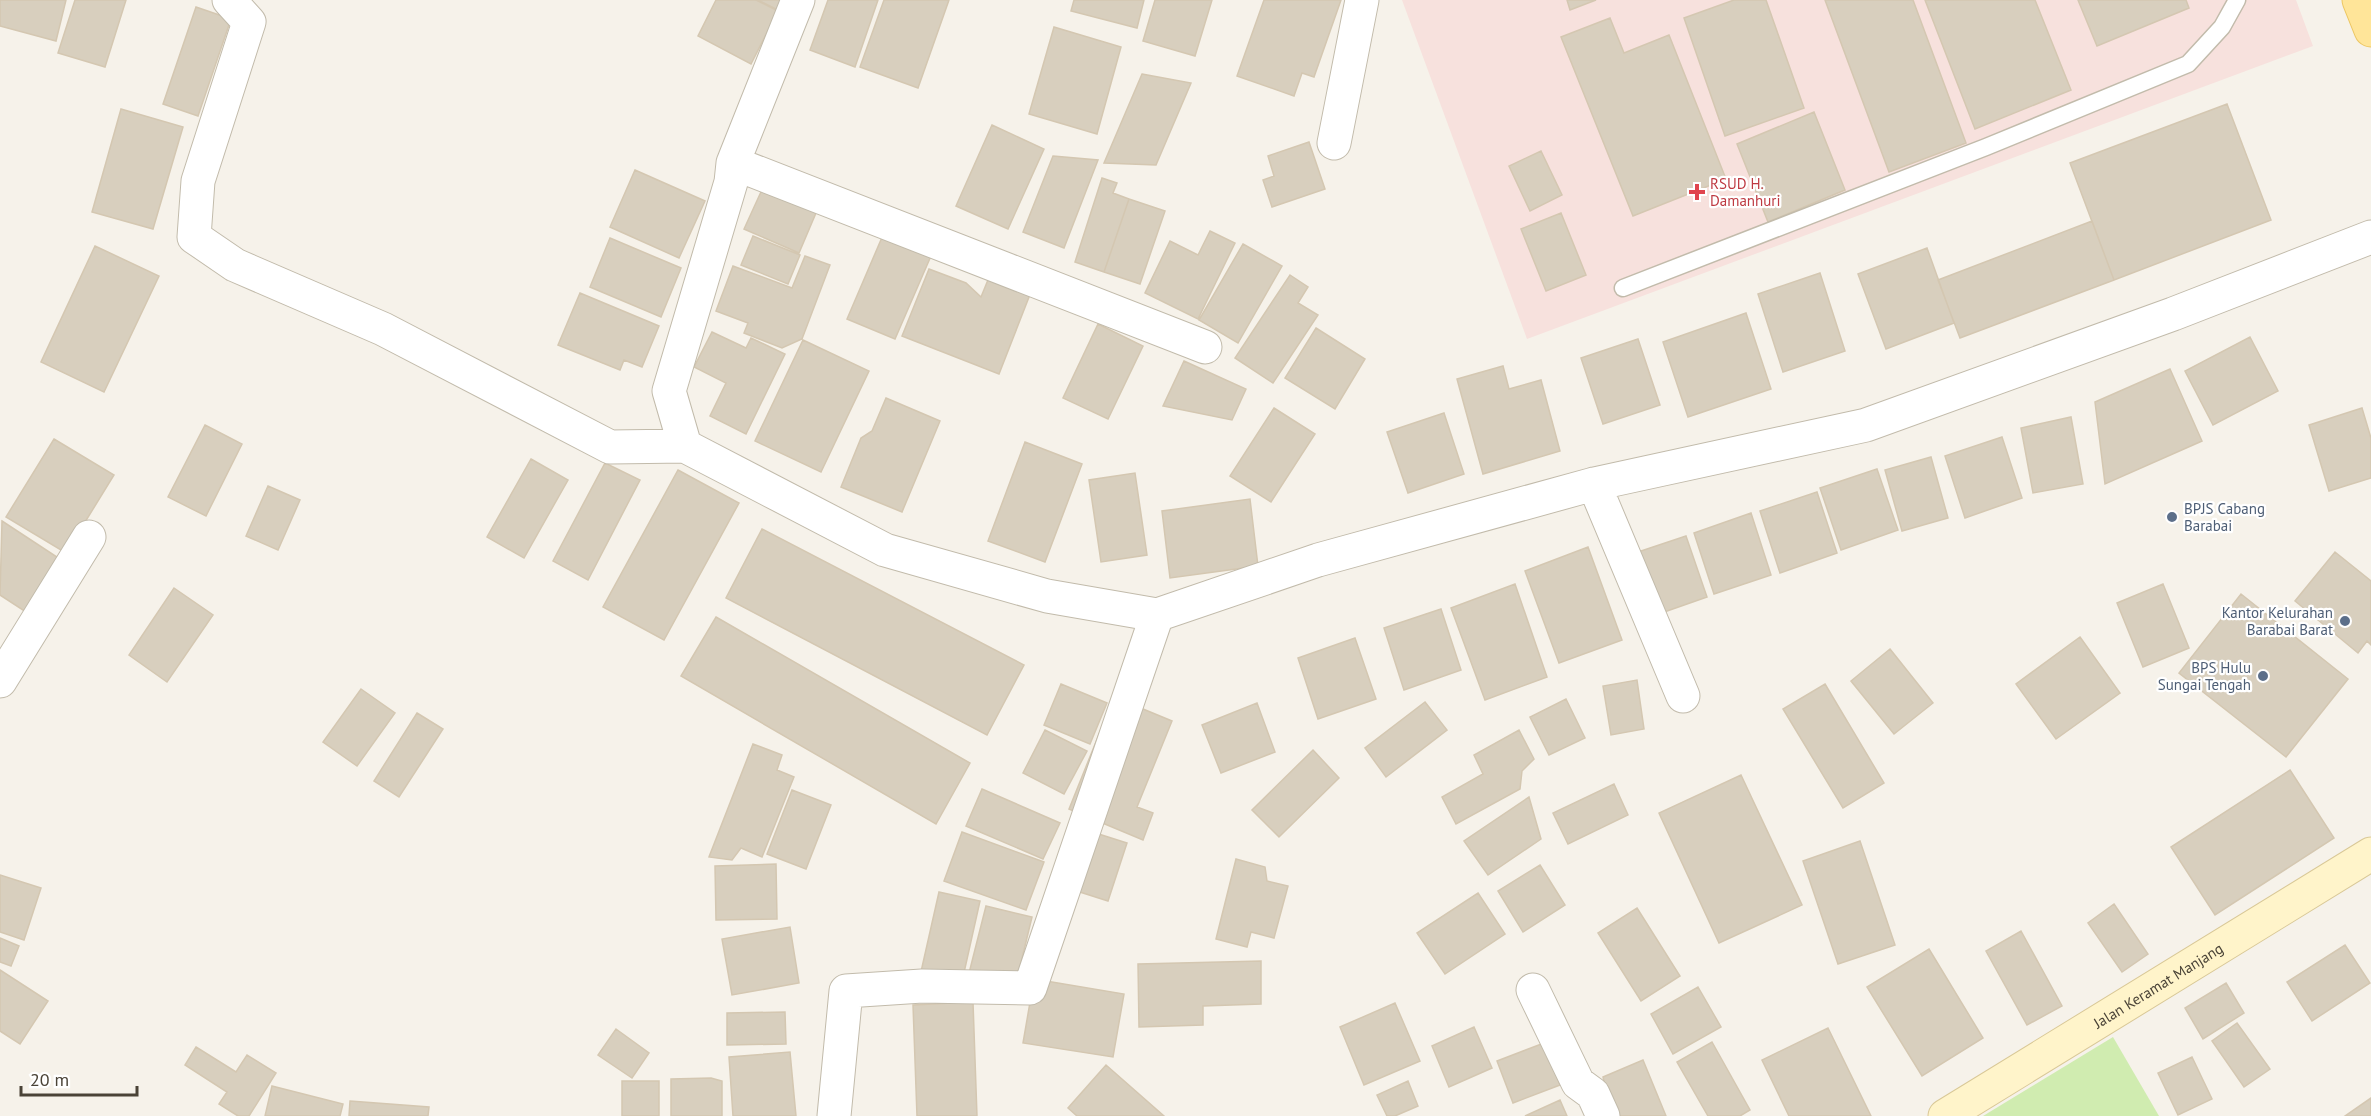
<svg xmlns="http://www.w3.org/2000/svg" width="2371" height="1116" viewBox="0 0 2371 1116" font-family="'PT Sans',sans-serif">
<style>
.medical{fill:#f7e1dd}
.green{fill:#d0ecb0}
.building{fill:#d8cfbe;stroke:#d4c7b1;stroke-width:1.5}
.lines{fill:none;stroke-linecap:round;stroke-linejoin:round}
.lane-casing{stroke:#c2bbab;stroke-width:19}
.street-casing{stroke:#c2bbab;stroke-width:35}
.secondary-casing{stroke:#d9c897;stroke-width:35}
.primary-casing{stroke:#ecc662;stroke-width:35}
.lane{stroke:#fff;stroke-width:16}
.street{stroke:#fff;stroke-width:33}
.secondary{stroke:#fff4ca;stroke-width:33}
.primary{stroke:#ffe599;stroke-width:33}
.health-dot{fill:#e0444e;stroke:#fff;stroke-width:2}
.service-dot{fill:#5c6f8a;stroke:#fff;stroke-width:2}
.labels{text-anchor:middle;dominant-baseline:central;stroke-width:4.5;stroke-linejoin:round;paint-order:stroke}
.health-label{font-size:15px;fill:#be3a42;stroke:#fff;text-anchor:start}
.service-label{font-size:15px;fill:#4e5e75;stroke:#fff;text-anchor:end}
.street-label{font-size:15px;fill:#4a4337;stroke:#fff}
</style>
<rect width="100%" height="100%" fill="#f6f2ea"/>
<path class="medical" d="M1402,0H2296L2313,46L1527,339Z"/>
<path class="green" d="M2113,1037L2159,1116H1983Z"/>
<path class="building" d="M0,0H66L56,41L0,26Z
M75,0H126L105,67L58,53Z
M716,0H756L778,11L751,64L698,36Z
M758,0H784L778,10Z
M828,0H878L855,67L810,50Z
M884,0H949L918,88L860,67Z
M1074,0H1144L1137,28L1071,11Z
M1155,0H1212L1195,56L1143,41Z
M1264,0H1341L1314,77L1302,73L1294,96L1237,76Z
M1567,0H1596L1570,10Z
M1734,0H1766L1804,108L1725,136L1684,18Z
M1825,0H1913L1966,143L1889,172Z
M1925,0H2035L2071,90L1975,129Z
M2078,0H2186L2189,8L2097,46Z
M196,7L231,19L198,116L163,104Z
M1610,18L1624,53L1669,35L1726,179L1633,216L1561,37Z
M1054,27L1121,47L1097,134L1029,114Z
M1142,74L1191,83L1156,165L1104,163Z
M2227,104L2271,220L2114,280L2070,163Z
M121,109L183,127L153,229L92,212Z
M1814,112L1845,190L1768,222L1737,144Z
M992,125L1044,149L1008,229L956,206Z
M1309,142L1325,189L1272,207L1263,180L1274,176L1268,156Z
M1541,151L1562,195L1530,211L1509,166Z
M1053,156L1098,160L1064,248L1023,232Z
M635,170L705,201L679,258L610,227Z
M1102,178L1117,183L1113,193L1129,199L1104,272L1075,262Z
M765,183L819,206L799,253L744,229Z
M1129,199L1165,211L1140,284L1104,272Z
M1561,213L1586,275L1546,291L1521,229Z
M2092,221L2114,280L1960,338L1938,280Z
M1210,231L1235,243L1198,319L1145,293L1170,241L1198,255Z
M883,235L931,256L895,339L847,319Z
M753,236L800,255L788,284L741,265Z
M610,238L681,268L661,317L590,287Z
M1243,244L1282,266L1238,343L1199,320Z
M95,246L159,276L104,392L41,362Z
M1927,248L1954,323L1886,349L1858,274Z
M805,256L830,265L802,339L782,348L744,333L748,323L716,311L733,266L792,288Z
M929,269L966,283L981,297L990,275L1031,292L999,374L902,336Z
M1820,273L1845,351L1783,372L1758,294Z
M1290,275L1308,287L1298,303L1318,315L1273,383L1235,358Z
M580,293L659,326L642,367L624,360L620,370L558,345Z
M1746,313L1771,389L1688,417L1663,342Z
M1098,324L1143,346L1108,419L1063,398Z
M1316,328L1365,359L1335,409L1285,378Z
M712,332L746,348L751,338L785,354L746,434L710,416L726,383L694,367Z
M2250,337L2278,391L2213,425L2185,371Z
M1638,339L1660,405L1603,424L1581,358Z
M803,340L869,371L821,472L755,441Z
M1184,361L1246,389L1232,420L1163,406Z
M1503,366L1509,389L1541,380L1560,451L1483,474L1457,379Z
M2170,369L2202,441L2105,484L2095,402Z
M886,398L940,421L902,512L841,487L861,438L872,431Z
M1274,408L1315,434L1271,502L1230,476Z
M2362,408L2371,438V478L2329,491L2309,425Z
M1444,413L1464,474L1408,493L1387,432Z
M2071,417L2083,484L2033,493L2021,428Z
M205,425L242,444L206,516L168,497Z
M2002,437L2022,498L1965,518L1945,456Z
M54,439L114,475L66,553L6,517Z
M1025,442L1082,464L1045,562L988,541Z
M1931,457L1948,518L1902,531L1885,470Z
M531,459L568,480L524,558L487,537Z
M605,463L640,480L588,580L553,561Z
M1877,469L1898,530L1841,550L1820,488Z
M678,470L739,503L664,640L603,607Z
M1135,473L1147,555L1101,562L1089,480Z
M268,486L300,500L278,550L246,536Z
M1817,492L1837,553L1780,573L1760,511Z
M1250,499L1258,566L1170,578L1162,511Z
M1751,513L1771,575L1714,594L1694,533Z
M2,521L63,561L29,614L0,595Z
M762,529L1024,665L987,735L726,598Z
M1686,536L1707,597L1650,617L1629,555Z
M1588,547L1622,640L1559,663L1525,571Z
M2335,552L2371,581V645L2367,641L2358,653L2295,601Z
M1515,584L1547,677L1485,700L1451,608Z
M2163,584L2189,648L2143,667L2117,603Z
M174,588L213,615L167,682L129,655Z
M2241,594L2348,679L2286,757L2179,673Z
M1441,609L1461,670L1404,690L1384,628Z
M716,617L970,763L936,824L681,676Z
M2080,637L2120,693L2056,739L2016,684Z
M1355,638L1376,699L1318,719L1298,658Z
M1890,649L1933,703L1894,734L1851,681Z
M1637,680L1644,729L1611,735L1603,686Z
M1061,684L1107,703L1090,744L1044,725Z
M1825,684L1884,783L1843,808L1783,709Z
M361,689L395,713L357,766L323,742Z
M1114,697L1172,721L1137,807L1153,813L1143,840L1069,809Z
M1566,699L1585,738L1549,755L1530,717Z
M1425,702L1447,730L1386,777L1365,748Z
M1257,703L1275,752L1221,773L1202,725Z
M417,713L443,729L399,797L374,781Z
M1045,730L1087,751L1064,794L1023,773Z
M1519,730L1534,759L1522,771L1520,789L1456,824L1442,797L1483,774L1474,755Z
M753,744L782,755L777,770L794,777L762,857L741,848L732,860L709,857Z
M1313,750L1339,778L1279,837L1252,810Z
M2290,770L2334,838L2215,915L2171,847Z
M1741,775L1802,905L1719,943L1659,813Z
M1614,784L1628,815L1568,844L1553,813Z
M982,789L1060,823L1043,859L966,826Z
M792,790L831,805L806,869L767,854Z
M1529,797L1541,839L1488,875L1464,841Z
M1083,829L1127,843L1108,901L1064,887Z
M962,832L1044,862L1026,910L944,881Z
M1860,841L1895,945L1838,964L1803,861Z
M1236,859L1265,867L1267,881L1288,886L1274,938L1251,932L1247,947L1216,939Z
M776,864L777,919L716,920L715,866Z
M1540,865L1565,905L1523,932L1498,891Z
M0,875L41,888L24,940L0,932Z
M939,892L980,901L959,995L918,985Z
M1478,893L1505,934L1445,974L1417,933Z
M2114,904L2148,954L2122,972L2088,923Z
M986,906L1032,917L1011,1004L964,993Z
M1637,908L1680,976L1641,1001L1598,933Z
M790,927L799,983L732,995L722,939Z
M2021,931L2062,1006L2027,1025L1986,951Z
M0,938L19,946L11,966L0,962Z
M2345,945L2370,983L2312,1021L2287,982Z
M1929,949L1983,1038L1922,1076L1867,987Z
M1261,961V1004L1203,1006V1025L1139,1027L1138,964Z
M0,970L48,1001L20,1044L0,1031Z
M1034,979L1124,994L1113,1057L1023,1043Z
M2226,983L2244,1013L2203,1039L2185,1008Z
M1698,987L1721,1027L1673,1054L1651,1014Z
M973,1002L977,1116H917L913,1005Z
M1395,1003L1420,1061L1364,1085L1340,1027Z
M785,1012L786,1044L727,1045V1013Z
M2237,1023L2270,1069L2244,1087L2212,1041Z
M1474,1027L1492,1068L1449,1087L1432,1046Z
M1828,1028L1871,1116H1789L1762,1060Z
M616,1029L649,1053L632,1078L598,1055Z
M1712,1042L1750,1110L1740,1116H1708L1677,1062Z
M1544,1043L1560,1085L1513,1103L1497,1061Z
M196,1047L236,1072L247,1055L276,1073L249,1116H238L219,1104L227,1092L185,1065Z
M790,1052L796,1116H733L729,1057Z
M2192,1057L2212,1099L2178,1115L2158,1073Z
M1643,1060L1666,1116H1612L1603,1077Z
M1106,1065L1164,1116H1077L1068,1108Z
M711,1078L722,1081V1116H671V1079Z
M622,1081H659V1116H622Z
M1408,1081L1418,1106L1395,1116H1387L1377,1095Z
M272,1086L343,1104L340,1116H265Z
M2371,1098V1116H2345Z
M1560,1100L1567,1116H1525Z
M350,1101L429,1107L428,1116H349Z"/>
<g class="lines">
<defs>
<path id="lane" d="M1623,288L1986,147L2188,64L2222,27L2237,0"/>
<path id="street" d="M229,0L249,22L198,181L194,237L235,265L383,329L610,447L685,446
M798,0L733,163L731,182L669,391L685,446L885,550L1047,596L1157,615L1318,560L1594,484L1866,425L2173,314L2371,237
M1334,143L1362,0
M733,163L1205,347
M1594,484L1683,696
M0,681L89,537
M1533,990L1578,1083L1593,1094L1603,1116
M834,1116L846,991L922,986L1030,988L1157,615"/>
<g id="secondary">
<path id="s1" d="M1945,1116L2371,854"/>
</g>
<path id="primary" d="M2359,0L2371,30"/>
</defs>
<use href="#lane" class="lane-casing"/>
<use href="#street" class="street-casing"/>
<use href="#secondary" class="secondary-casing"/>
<use href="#primary" class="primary-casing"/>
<use href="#lane" class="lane"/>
<use href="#street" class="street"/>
<use href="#secondary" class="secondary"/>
<use href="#primary" class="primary"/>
</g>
<path class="health-dot" d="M1694 183h6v6h6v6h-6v6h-6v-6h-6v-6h6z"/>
<g class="service-dot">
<circle cx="2172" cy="517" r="6"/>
<circle cx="2345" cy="621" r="6"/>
<circle cx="2263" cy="676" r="6"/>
</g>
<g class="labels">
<g class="health-label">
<text x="1710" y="183">RSUD H.<tspan x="1710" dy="17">Damanhuri</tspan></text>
</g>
<g class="service-label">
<text x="2184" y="508" text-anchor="start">BPJS Cabang<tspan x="2184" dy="17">Barabai</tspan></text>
<text x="2333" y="612">Kantor Kelurahan<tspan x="2333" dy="17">Barabai Barat</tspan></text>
<text x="2251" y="667">BPS Hulu<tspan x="2251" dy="17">Sungai Tengah</tspan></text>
</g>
<g class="street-label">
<text stroke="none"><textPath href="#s1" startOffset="250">Jalan Keramat Manjang</textPath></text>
</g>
</g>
<path d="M21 1086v9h116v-9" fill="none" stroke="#4a4337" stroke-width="3"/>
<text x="30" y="1086" font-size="18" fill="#4a4337" stroke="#ffffff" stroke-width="4.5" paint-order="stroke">20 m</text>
</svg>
